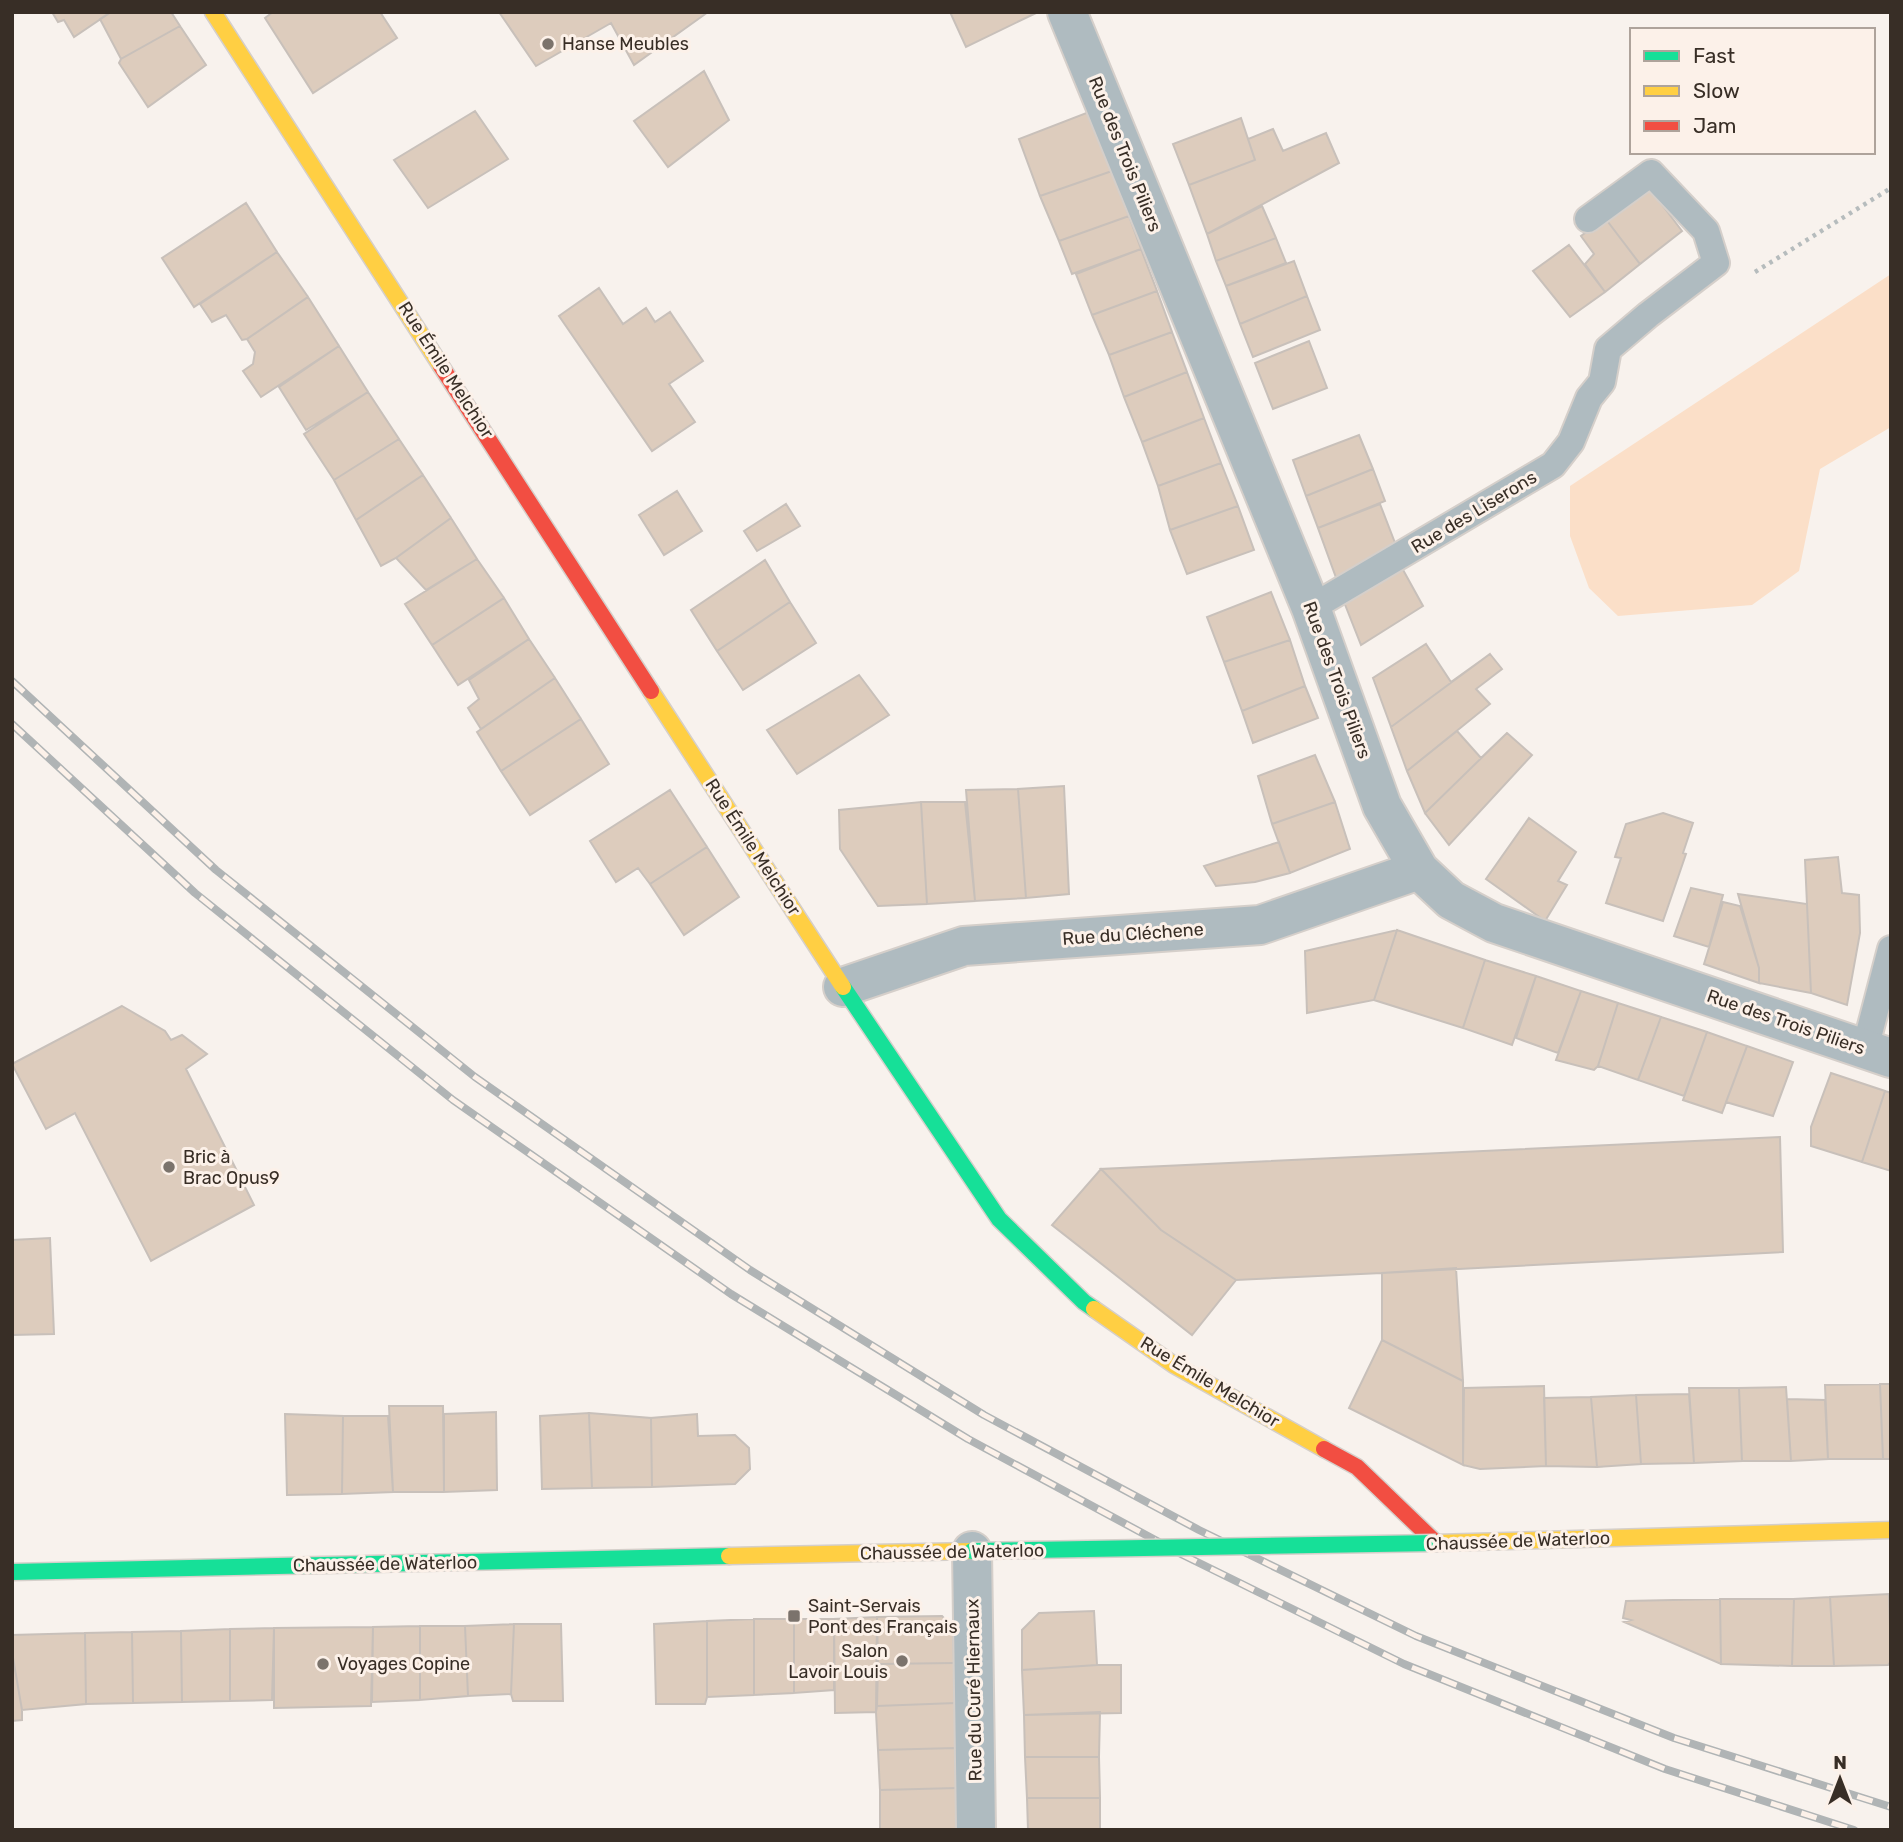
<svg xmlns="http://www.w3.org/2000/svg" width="1903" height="1842" viewBox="0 0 1903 1842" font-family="Rubik,sans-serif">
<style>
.green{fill:#fbdfc8}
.building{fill:#ddccbd;stroke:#c8c0ba;stroke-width:2}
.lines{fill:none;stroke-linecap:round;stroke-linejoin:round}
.lane-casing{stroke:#d5cfca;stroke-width:30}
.street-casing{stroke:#d5cfca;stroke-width:42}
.fast-casing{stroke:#d5cfca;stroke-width:19}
.slow-casing{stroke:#d5cfca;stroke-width:19}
.jam-casing{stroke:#d5cfca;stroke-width:19}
.path{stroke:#b6bcbd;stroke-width:4.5;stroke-dasharray:3.5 5;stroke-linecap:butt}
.lane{stroke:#afbbc0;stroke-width:26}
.street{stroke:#afbbc0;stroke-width:38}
.fast{stroke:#16e098;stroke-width:16}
.slow{stroke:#ffcf43;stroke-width:16}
.jam{stroke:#f24e42;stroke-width:16}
.rail-casing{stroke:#b0b4b5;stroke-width:8}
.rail{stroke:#fcf1e9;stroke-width:5;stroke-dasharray:16;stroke-linecap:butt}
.fast-bridge-casing{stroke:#d5cfca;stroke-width:19;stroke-linecap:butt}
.fast-bridge{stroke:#16e098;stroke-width:16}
.poi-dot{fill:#7b736c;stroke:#fcf1e9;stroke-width:2.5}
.labels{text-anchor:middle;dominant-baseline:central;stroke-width:6;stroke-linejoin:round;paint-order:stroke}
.poi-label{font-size:18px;fill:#382e26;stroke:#fcf1e9;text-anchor:start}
.street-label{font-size:18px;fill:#382e26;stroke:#fcf1e9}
</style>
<rect width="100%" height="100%" fill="#f8f2ed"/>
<path class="green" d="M1891,274V427L1820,469L1799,571L1752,605L1618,616L1589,588L1570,536V486Z"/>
<path class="building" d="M52,12H111L74,37L64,20L58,22Z
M111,12H171L180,26L121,59L100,19Z
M273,12H380L397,38L313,93L265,18Z
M499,12H708L634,65L611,23L536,66Z
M950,12H1036V13L966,47Z
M180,26L206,65L148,107L119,63L121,59Z
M704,71L729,120L668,167L634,121Z
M475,111L508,159L428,208L394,160Z
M1089,112L1112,171L1040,196L1019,139Z
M1241,118L1255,160L1189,185L1173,144Z
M1273,129L1283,151L1326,133L1339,163L1207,234L1189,185L1255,160L1248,139Z
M1112,171L1129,216L1059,241L1040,196Z
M1647,185L1682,231L1640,264L1605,218Z
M246,203L277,252L194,307L162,258Z
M1262,206L1276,238L1216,261L1207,234Z
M1129,216L1141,249L1072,274L1059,241Z
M1605,218L1640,264L1605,292L1585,264L1594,254L1581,236Z
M1276,238L1286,263L1226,286L1216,261Z
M1569,245L1605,292L1570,317L1533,271Z
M1141,249L1157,291L1092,315L1076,274Z
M277,252L308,297L247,339L242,340L226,315L212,322L200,304Z
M1294,261L1307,296L1240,324L1226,286Z
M599,288L623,324L646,308L655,322L670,312L703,361L669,384L695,422L652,451L559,316Z
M1157,291L1172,332L1109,355L1092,315Z
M1307,296L1320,330L1253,357L1240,324Z
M308,297L339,346L261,397L243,371L253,364L255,352L247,339Z
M1172,332L1187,372L1124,397L1109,355Z
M1309,341L1327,388L1273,409L1255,363Z
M339,346L368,392L306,430L279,387Z
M1187,372L1204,418L1142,442L1124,397Z
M368,392L399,439L334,480L304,434Z
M1204,418L1221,463L1158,486L1142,442Z
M1359,435L1373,469L1306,496L1293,460Z
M399,439L423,475L356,520L334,480Z
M1221,463L1238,506L1170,530L1158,486Z
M1373,469L1385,501L1318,528L1306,496Z
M423,475L451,518L396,558L381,566L356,520Z
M677,491L702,531L664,555L639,515Z
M786,504L800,526L757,551L744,531Z
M1380,504L1397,548L1338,583L1318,528Z
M1238,506L1254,550L1187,574L1170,530Z
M451,518L477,559L426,590L396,558Z
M477,559L504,598L432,645L405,604Z
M765,560L790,602L717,651L691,610Z
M1402,568L1423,606L1361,645L1344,602Z
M1271,592L1290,640L1224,662L1207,617Z
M504,598L529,639L458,685L432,645Z
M790,602L816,643L743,690L717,651Z
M529,639L555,678L481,729L468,708L479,699L469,680Z
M1290,640L1305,686L1242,711L1224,662Z
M1426,644L1451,682L1490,654L1391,727L1373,678Z
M1490,654L1502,669L1476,689L1490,704L1407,771L1391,727Z
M859,675L889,715L797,774L767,730Z
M555,678L581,719L501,771L477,732Z
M1305,686L1318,718L1253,743L1242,711Z
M581,719L609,764L530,815L501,771Z
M1457,731L1481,758L1507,733L1425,813L1407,771Z
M1507,733L1532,755L1449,845L1425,813Z
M1315,755L1335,802L1272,824L1258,776Z
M1064,786L1069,894L1026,898L1018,789Z
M1018,789L1026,898L975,901L966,790Z
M670,790L707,847L650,884L638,868L616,882L590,841Z
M921,802L927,904L878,906L840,849L839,810Z
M921,802H965L975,901L927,904Z
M1335,802L1350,849L1290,873L1272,824Z
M1663,813L1693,823L1683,853L1686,854L1663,921L1606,903L1621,858L1615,857L1626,824Z
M1529,818L1576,852L1558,881L1567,885L1545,921L1486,879Z
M1279,842L1290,873L1255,882L1216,886L1204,866Z
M707,847L739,897L684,935L650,884Z
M1838,857L1842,893L1859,895L1860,933L1847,1005L1811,993L1805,860Z
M1691,888L1723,895L1709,947L1674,936Z
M1738,894L1807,904L1811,993L1759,983V968Z
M1723,902L1740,906L1759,968V983L1704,964Z
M1397,930L1485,960L1463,1028L1374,1000Z
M1397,930L1374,1000L1307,1013L1305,951Z
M1485,960L1536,976L1512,1045L1463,1028Z
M1536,976L1581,991L1558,1053L1516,1038Z
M1581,991L1618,1003L1598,1066L1594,1070L1556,1060Z
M1618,1003L1661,1017L1638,1080L1598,1066Z
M122,1006L165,1031L171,1040L182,1035L207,1054L186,1069L254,1205L151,1261L75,1113L46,1129L12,1064Z
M1661,1017L1707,1032L1684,1096L1638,1080Z
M1707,1032L1747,1046L1722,1113L1683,1100Z
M1747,1046L1793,1062L1773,1116L1726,1102Z
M1831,1073L1885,1091L1862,1162L1811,1146V1127Z
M1885,1091L1891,1093V1171L1862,1162Z
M1780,1137L1783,1252L1382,1273L1236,1280L1161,1230L1101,1169Z
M1101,1169L1161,1230L1236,1280L1192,1335L1052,1225Z
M50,1238L54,1334L12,1335V1240Z
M1456,1268L1463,1381L1382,1340V1273Z
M1382,1340L1463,1381V1465L1349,1408Z
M1880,1384L1883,1459H1828L1825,1385Z
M1880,1384H1891V1459H1883Z
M1544,1386L1546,1466L1480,1469L1463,1465L1464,1388Z
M1786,1387L1791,1461H1742L1739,1388Z
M1689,1388H1739L1742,1461L1694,1463Z
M1689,1394L1694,1463L1641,1464L1636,1395Z
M1636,1395L1641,1464L1597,1467L1591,1397Z
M1591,1397L1597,1467L1546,1466L1544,1398Z
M1787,1399L1825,1400L1828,1459L1791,1461Z
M389,1406H443L444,1492H393Z
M496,1412L497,1490L444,1492V1414Z
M589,1413L592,1488L542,1489L540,1416Z
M589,1413L651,1418L652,1487L592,1488Z
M285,1414L343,1416L342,1494L287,1495Z
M697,1414L698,1436L735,1435L749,1448L750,1469L735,1484L652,1487L651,1418Z
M343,1416H388L393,1492L342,1494Z
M1889,1594L1891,1661L1888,1665L1834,1666L1830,1597Z
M1830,1597L1834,1666H1792L1794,1599Z
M1720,1599L1721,1664L1624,1622L1631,1620L1623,1618L1626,1601Z
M1720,1599H1794L1792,1666L1721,1664Z
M1094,1611L1097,1665L1022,1670V1630L1039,1613Z
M942,1616L953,1628L954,1663L878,1664L877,1617Z
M877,1617L876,1712L835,1713L834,1619Z
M754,1619V1695L707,1697V1621Z
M754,1619H794V1693L754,1695Z
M794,1619H834V1690L794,1693Z
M707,1621V1697L705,1704H656L654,1624Z
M514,1624L511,1694L468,1696L465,1626Z
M514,1624H561L563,1701H513L511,1694Z
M420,1626V1700L372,1702L373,1627Z
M420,1626H465L468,1696L420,1700Z
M373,1627L371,1706L274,1708V1628Z
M274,1628L272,1700L230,1701V1629Z
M230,1629V1701L182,1702L181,1631Z
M181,1631L182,1702L133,1703L132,1632Z
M132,1632L133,1703L86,1704L85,1633Z
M85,1633L86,1704L22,1710L12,1652V1635Z
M12,1652L22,1710V1720L12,1721Z
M954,1663L955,1703L877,1706L878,1664Z
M1097,1665H1121V1713L1024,1715L1022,1670Z
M955,1703L956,1748L878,1750L876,1712L877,1706Z
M1100,1712L1099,1757H1025L1024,1715Z
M956,1748L957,1788L880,1790L878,1750Z
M1025,1757H1099L1100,1798H1027Z
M957,1788V1829L880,1830V1790Z
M1027,1798H1100V1830H1028Z"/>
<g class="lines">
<defs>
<path id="lane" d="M1311,608L1553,465L1571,442L1589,398L1602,382L1608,349L1648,315L1716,263L1706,231L1651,173L1588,219
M1865,1049L1891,949"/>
<path id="street" d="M1067,12L1311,608L1382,806L1419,870L1451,900L1494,923L1891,1058
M843,987L964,946L1260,925L1419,870
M972,1551L976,1830"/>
<path id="fast" d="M843,987L999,1219L1084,1302L1094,1309
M12,1572L729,1556"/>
<path id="slow" d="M213,12L441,366
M651,691L843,987
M1094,1309L1174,1365L1324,1449
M1436,1543L1891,1530
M729,1556L972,1551"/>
<path id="jam" d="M441,366L651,691
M1324,1449L1357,1467L1436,1543"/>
</defs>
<use href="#lane" class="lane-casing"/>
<use href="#street" class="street-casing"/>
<use href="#fast" class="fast-casing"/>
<use href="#slow" class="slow-casing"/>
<use href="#jam" class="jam-casing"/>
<path class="path" d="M1755,272L1891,188"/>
<use href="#lane" class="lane"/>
<use href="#street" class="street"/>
<use href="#fast" class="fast"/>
<use href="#slow" class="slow"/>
<use href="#jam" class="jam"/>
<defs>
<path id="rail" d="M12,681L216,870L475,1077L750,1270L984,1415L1199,1530L1416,1636L1674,1738L1891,1807
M12,724L195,893L453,1100L731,1294L968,1439L1183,1555L1404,1664L1665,1769L1854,1830"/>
</defs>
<use href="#rail" class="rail-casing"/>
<use href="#rail" class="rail"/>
<defs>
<path id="fast-bridge" d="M972,1551L1436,1543"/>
</defs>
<use href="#fast-bridge" class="fast-bridge-casing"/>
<use href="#fast-bridge" class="fast-bridge"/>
</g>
<g class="poi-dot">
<circle cx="548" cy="44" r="7"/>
<circle cx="169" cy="1167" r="7"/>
<rect x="787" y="1609" width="14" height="14" rx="3.5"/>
<circle cx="902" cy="1661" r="7"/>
<circle cx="323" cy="1664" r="7"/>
</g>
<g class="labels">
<g class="poi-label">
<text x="562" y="44">Hanse Meubles</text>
<text x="183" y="1157">Bric à<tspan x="183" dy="21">Brac Opus9</tspan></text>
<text x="808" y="1606">Saint-Servais<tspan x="808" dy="21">Pont des Français</tspan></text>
<text x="888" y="1651" text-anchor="end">Salon<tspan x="888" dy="21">Lavoir Louis</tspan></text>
<text x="337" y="1664">Voyages Copine</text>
</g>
<g class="street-label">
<text transform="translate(1125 154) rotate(68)">Rue des Trois Piliers</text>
<text transform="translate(446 370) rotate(57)">Rue Émile Melchior</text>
<text transform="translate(1474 512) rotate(-31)">Rue des Liserons</text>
<text transform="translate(1337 680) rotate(70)">Rue des Trois Piliers</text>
<text transform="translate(753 847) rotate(57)">Rue Émile Melchior</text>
<text transform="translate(1133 934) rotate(-4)">Rue du Cléchene</text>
<text transform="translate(1786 1022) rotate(19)">Rue des Trois Piliers</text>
<text transform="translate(1210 1382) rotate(31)">Rue Émile Melchior</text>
<text transform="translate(1518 1541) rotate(-2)">Chaussée de Waterloo</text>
<text transform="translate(952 1552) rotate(-1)">Chaussée de Waterloo</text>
<text transform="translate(385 1564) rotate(-1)">Chaussée de Waterloo</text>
<text transform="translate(974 1690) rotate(-91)">Rue du Curé Hiernaux</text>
</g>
</g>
<rect width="1903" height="1842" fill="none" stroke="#382e26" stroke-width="28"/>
<rect x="1630" y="28" width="245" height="126" fill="#fcf1e9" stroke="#aea39b" stroke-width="2"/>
<rect x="1644" y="51" width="35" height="10" fill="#16e098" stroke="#aea39b" stroke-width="2"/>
<text x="1693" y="63" font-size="21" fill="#382e26">Fast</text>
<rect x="1644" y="86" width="35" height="10" fill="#ffcf43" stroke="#aea39b" stroke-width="2"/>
<text x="1693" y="98" font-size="21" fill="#382e26">Slow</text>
<rect x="1644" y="121" width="35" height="10" fill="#f24e42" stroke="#aea39b" stroke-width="2"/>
<text x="1693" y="133" font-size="21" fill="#382e26">Jam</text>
<g transform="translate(1840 1779)" stroke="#fcf1e9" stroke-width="5" paint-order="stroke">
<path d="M0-5L12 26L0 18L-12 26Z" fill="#382e26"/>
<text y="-10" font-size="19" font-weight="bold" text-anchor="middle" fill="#382e26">N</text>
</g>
</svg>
